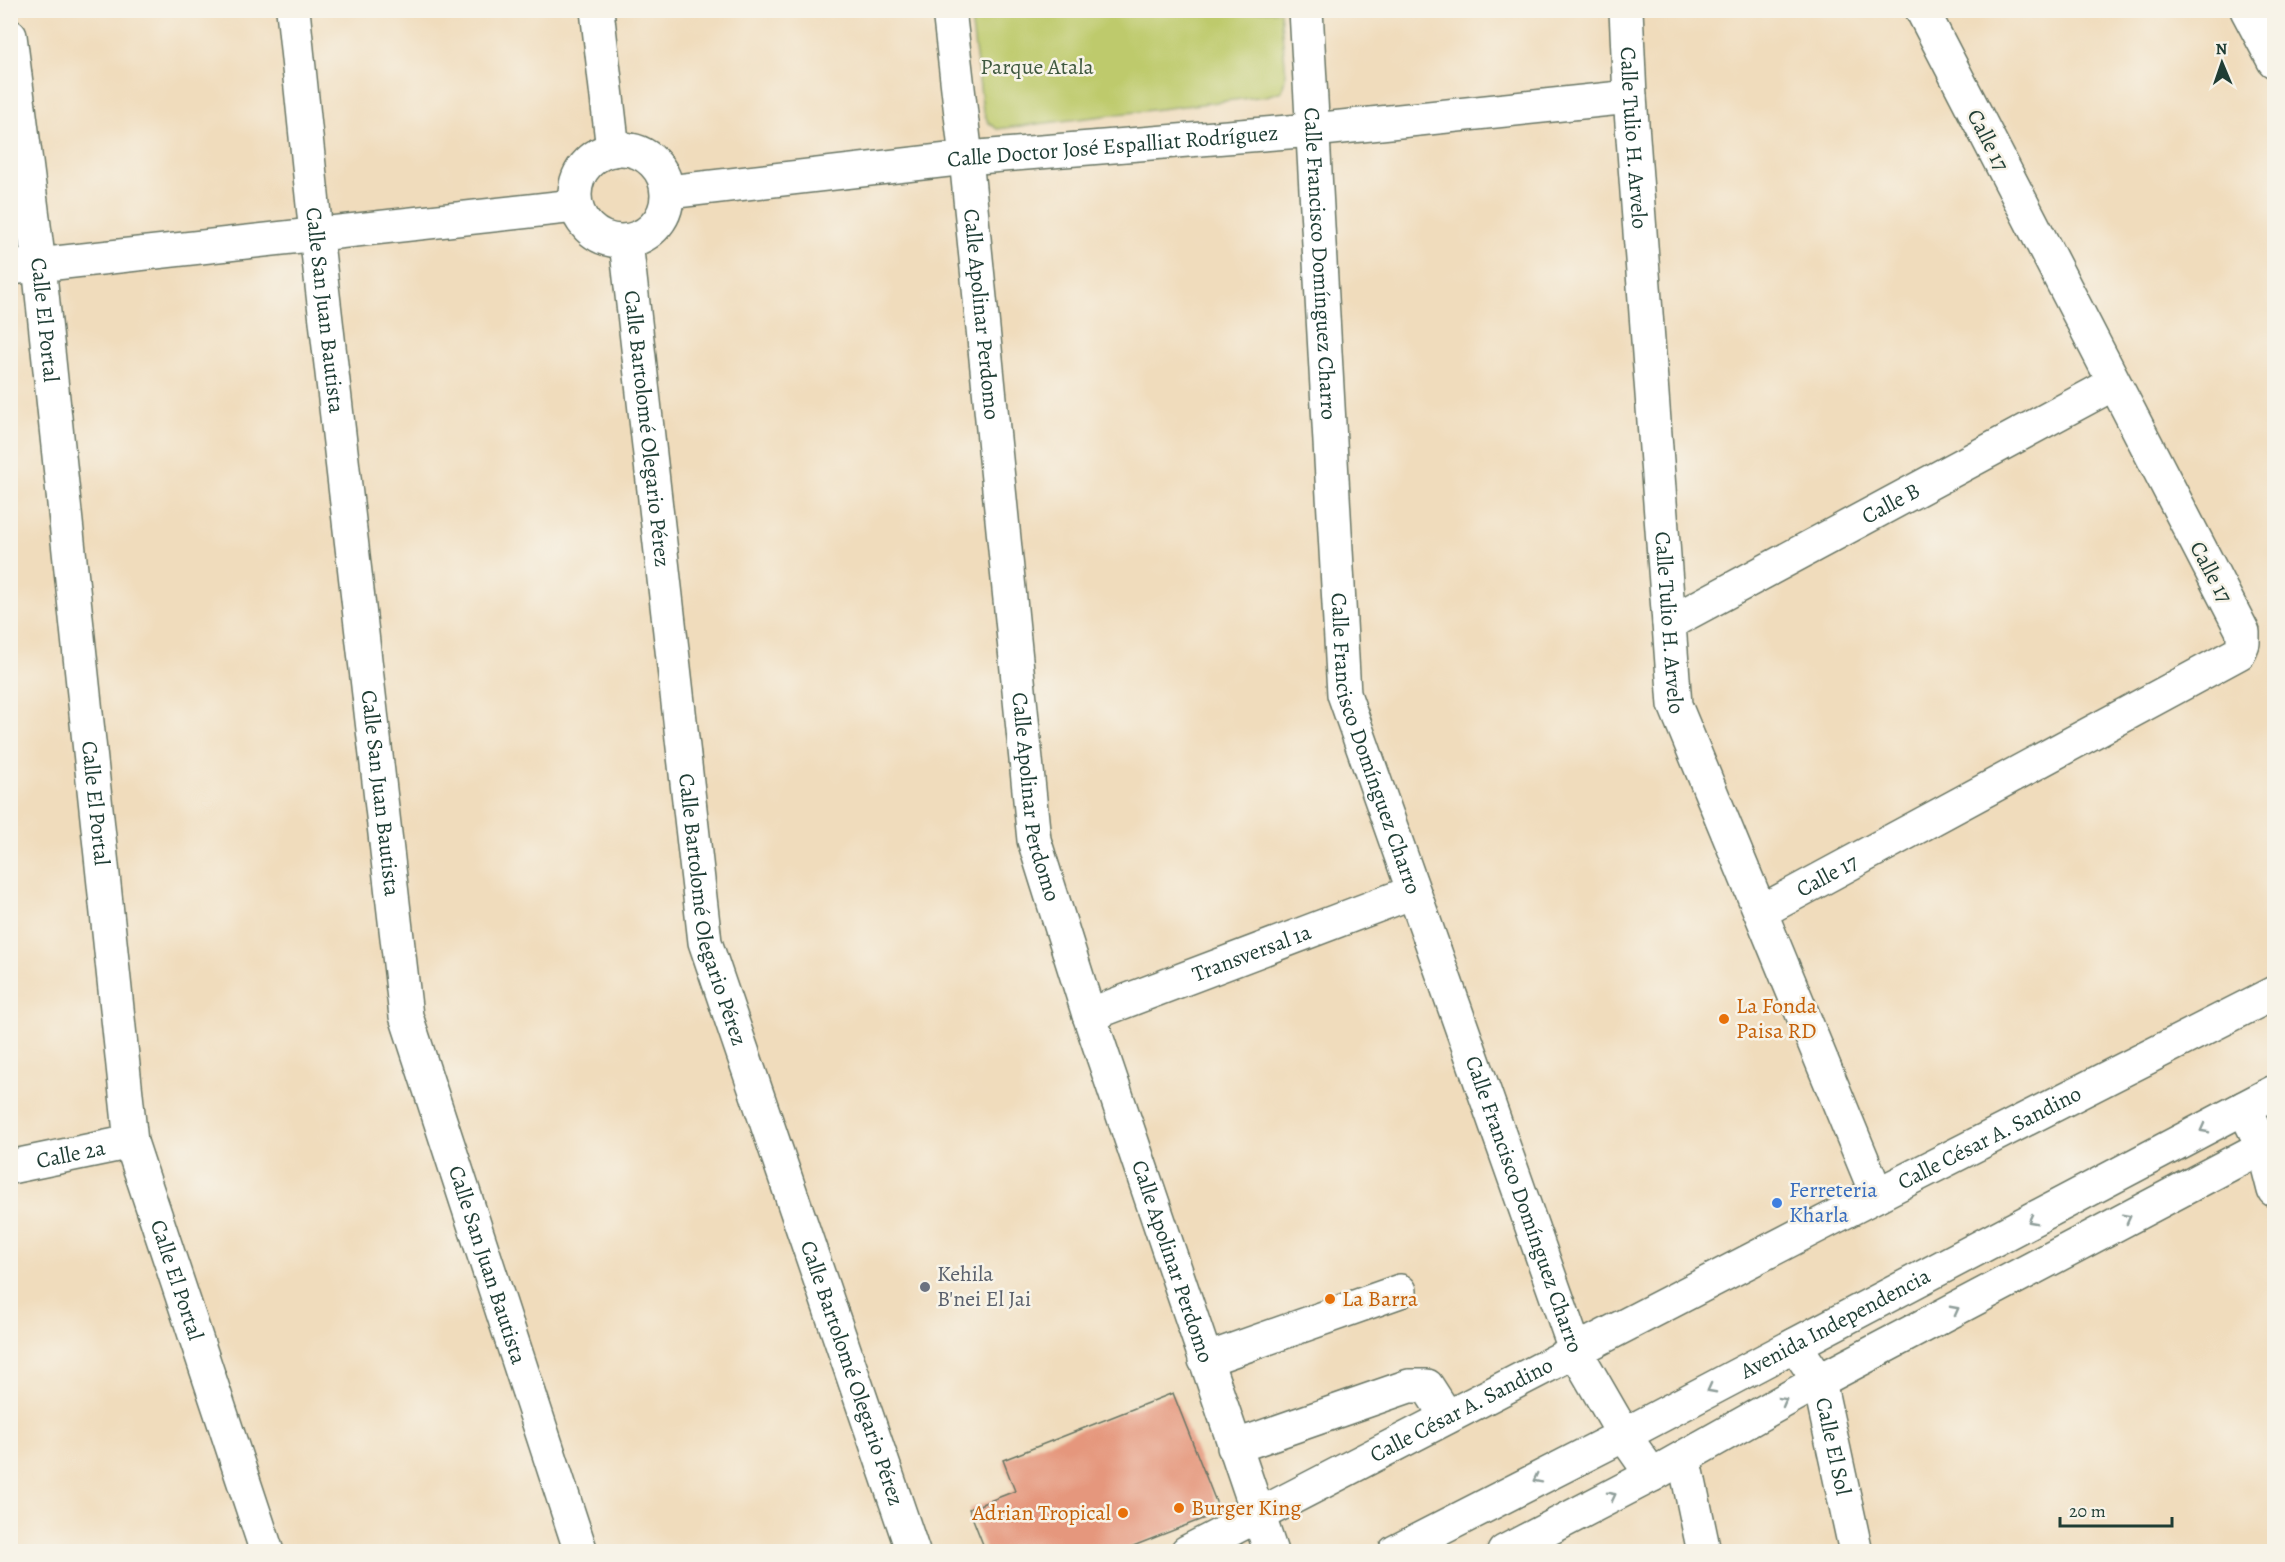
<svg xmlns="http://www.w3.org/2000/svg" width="2285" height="1562" viewBox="0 0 2285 1562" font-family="Alegreya,serif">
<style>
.green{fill:#beca6c;stroke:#6e8450;stroke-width:1.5}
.building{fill:#e5977d}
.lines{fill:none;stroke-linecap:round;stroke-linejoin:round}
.minor-casing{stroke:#687564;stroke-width:36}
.major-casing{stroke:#687564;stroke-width:36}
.minor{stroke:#fff;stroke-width:33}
.major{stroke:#fff;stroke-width:33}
.oneway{stroke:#8f9e9a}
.food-dot{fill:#e8710a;stroke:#f7f3e8;stroke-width:2}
.shop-dot{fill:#3f7fe0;stroke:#f7f3e8;stroke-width:2}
.worship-dot{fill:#6b7280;stroke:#f7f3e8;stroke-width:2}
.labels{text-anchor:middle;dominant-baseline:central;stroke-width:5;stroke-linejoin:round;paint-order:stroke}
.park-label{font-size:22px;fill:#3f593f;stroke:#f7f3e8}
.street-label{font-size:22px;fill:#1f3d34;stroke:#f7f3e8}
.food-label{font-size:22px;fill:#c56008;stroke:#f7f3e8;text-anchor:start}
.shop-label{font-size:22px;fill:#366cbe;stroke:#f7f3e8;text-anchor:start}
.worship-label{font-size:22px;fill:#5b616d;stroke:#f7f3e8;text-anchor:start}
</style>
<rect width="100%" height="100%" fill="#f7f3e8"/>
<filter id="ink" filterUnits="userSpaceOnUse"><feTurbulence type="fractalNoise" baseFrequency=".0167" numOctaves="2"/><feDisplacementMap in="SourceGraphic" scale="12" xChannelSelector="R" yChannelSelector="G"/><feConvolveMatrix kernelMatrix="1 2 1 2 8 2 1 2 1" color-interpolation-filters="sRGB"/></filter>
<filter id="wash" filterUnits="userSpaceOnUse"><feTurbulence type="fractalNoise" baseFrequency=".008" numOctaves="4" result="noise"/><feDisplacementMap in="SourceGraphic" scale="24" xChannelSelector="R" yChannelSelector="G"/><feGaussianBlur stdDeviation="1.35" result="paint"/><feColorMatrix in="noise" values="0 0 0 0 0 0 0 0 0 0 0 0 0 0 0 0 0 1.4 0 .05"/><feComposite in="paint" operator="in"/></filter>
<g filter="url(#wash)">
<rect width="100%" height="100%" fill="#f0dcbc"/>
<path class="green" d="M970,11H1280L1286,74L1282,91L1266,96L997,129L988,122L983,110Z"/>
<g id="blocks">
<path class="building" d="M1173,1393L1220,1512L1118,1552H986L969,1509L1015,1491L1003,1460Z"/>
</g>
</g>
<g filter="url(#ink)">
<use href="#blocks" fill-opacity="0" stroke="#687564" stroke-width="1.5"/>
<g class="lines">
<defs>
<g id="minor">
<path id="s1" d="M293,10L316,234L406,1016L581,1552"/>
<path d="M597,10L613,150"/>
<path id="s2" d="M949,10L966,158L1034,840L1089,1015L1271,1552"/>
<path id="s3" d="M1306,10L1344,694L1576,1352L1624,1435L1652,1475"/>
<path id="s4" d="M1626,10L1630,97L1675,705L1877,1195"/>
<path d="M2247,10L2274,61"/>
<path id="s5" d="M10,36L39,265L131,1142L267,1552"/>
<circle cx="621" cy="195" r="46"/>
<path id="s6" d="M668,192L966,158L1313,130L1630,97"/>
<path id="s7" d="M626,242L705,942L913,1552"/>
<path d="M10,268L575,206"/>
<path id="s8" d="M1669,623L2113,384"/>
<path id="s9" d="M1762,911L2239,653L2243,643V632L1922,10"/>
<path id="s10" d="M1089,1015L1413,892"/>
<path d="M2244,1108L2263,1147L2274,1190"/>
<path id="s11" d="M10,1167L131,1142"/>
<path id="s12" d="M1795,1345L1819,1381L1856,1552"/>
<path d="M1205,1360L1400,1291"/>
<path d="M1234,1447L1409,1386H1427L1447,1417"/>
<path d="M1684,1457L1704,1552"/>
<path id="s13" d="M1187,1552L1877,1195L2274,993"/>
</g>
<g id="major">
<path id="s14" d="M1395,1552L1624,1435L2274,1092"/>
<path d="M1504,1552L1652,1475L1819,1381L2274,1141"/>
</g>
</defs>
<use href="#minor" class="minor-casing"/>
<use href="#major" class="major-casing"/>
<use href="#minor" class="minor"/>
<use href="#major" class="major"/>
</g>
<defs><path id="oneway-chevron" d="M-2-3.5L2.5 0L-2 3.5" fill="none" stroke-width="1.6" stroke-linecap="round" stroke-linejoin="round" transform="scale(1.5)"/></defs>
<g class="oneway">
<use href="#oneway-chevron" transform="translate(2204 1129) rotate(152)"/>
<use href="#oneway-chevron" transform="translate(2127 1218) rotate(-28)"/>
<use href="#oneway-chevron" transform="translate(2032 1220) rotate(152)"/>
<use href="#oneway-chevron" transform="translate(1955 1310) rotate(-28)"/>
<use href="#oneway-chevron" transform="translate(1711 1389) rotate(152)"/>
<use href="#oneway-chevron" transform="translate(1783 1401) rotate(-29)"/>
<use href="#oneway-chevron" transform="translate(1537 1479) rotate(153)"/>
<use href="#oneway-chevron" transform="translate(1612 1496) rotate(-27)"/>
</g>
</g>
<g class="food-dot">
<circle cx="1724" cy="1019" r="6"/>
<circle cx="1330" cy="1299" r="6"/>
<circle cx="1179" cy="1508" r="6"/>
<circle cx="1123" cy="1513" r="6"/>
</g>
<circle class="shop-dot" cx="1777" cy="1203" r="6"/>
<circle class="worship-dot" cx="925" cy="1287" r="6"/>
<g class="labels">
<g class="park-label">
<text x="1037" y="67">Parque Atala</text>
</g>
<g class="street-label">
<text stroke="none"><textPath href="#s4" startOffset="128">Calle Tulio H. Arvelo</textPath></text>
<text transform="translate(1988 140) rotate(63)">Calle 17</text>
<text stroke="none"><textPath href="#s6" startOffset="447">Calle Doctor José Espalliat Rodríguez</textPath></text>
<text stroke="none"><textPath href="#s3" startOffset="254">Calle Francisco Domínguez Charro</textPath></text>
<text stroke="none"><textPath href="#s1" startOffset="302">Calle San Juan Bautista</textPath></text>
<text stroke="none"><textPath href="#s2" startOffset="306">Calle Apolinar Perdomo</textPath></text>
<text stroke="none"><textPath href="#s5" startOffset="286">Calle El Portal</textPath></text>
<text stroke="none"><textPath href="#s7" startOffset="188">Calle Bartolomé Olegario Pérez</textPath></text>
<text stroke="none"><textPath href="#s8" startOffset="252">Calle B</textPath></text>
<text transform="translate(2211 572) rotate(62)">Calle 17</text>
<text stroke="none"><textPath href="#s4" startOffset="614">Calle Tulio H. Arvelo</textPath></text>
<text stroke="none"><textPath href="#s3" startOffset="740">Calle Francisco Domínguez Charro</textPath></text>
<text stroke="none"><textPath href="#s1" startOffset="788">Calle San Juan Bautista</textPath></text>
<text stroke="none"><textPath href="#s2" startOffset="792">Calle Apolinar Perdomo</textPath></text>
<text stroke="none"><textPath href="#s5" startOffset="772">Calle El Portal</textPath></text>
<text stroke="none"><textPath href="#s9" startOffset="74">Calle 17</textPath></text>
<text stroke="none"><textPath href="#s7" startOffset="674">Calle Bartolomé Olegario Pérez</textPath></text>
<text stroke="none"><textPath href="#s10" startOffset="174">Transversal 1a</textPath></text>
<text stroke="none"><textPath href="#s13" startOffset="903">Calle César A. Sandino</textPath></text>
<text stroke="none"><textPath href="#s11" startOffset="62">Calle 2a</textPath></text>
<text stroke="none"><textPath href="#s3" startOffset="1226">Calle Francisco Domínguez Charro</textPath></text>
<text stroke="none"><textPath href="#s2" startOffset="1278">Calle Apolinar Perdomo</textPath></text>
<text stroke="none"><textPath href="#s1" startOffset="1274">Calle San Juan Bautista</textPath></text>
<text stroke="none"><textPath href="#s5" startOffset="1258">Calle El Portal</textPath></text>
<text stroke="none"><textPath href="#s14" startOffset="496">Avenida Independencia</textPath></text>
<text stroke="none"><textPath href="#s7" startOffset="1160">Calle Bartolomé Olegario Pérez</textPath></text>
<text stroke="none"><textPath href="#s13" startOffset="309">Calle César A. Sandino</textPath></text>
<text stroke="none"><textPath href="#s12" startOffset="110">Calle El Sol</textPath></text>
</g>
<g class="food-label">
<text x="1736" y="1006">La Fonda<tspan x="1736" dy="25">Paisa RD</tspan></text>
<text x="1342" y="1299">La Barra</text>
<text x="1191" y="1508">Burger King</text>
<text x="1111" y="1513" text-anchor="end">Adrian Tropical</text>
</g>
<g class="shop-label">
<text x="1789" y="1190">Ferreteria<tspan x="1789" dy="25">Kharla</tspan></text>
</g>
<g class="worship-label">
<text x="937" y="1274">Kehila<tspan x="937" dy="25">B'nei El Jai</tspan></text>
</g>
</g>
<rect width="2285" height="1562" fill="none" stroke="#f7f3e8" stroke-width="36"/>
<g transform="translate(2222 63) rotate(358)" stroke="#f7f3e8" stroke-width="4.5" paint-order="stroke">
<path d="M0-4.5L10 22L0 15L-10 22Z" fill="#1f3d34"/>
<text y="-9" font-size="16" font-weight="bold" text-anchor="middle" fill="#1f3d34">N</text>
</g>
<path d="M2060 1517v9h112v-9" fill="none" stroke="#1f3d34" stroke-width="3"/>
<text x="2069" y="1517" font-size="18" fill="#1f3d34" stroke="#f7f3e8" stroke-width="4.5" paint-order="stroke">20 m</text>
</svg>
